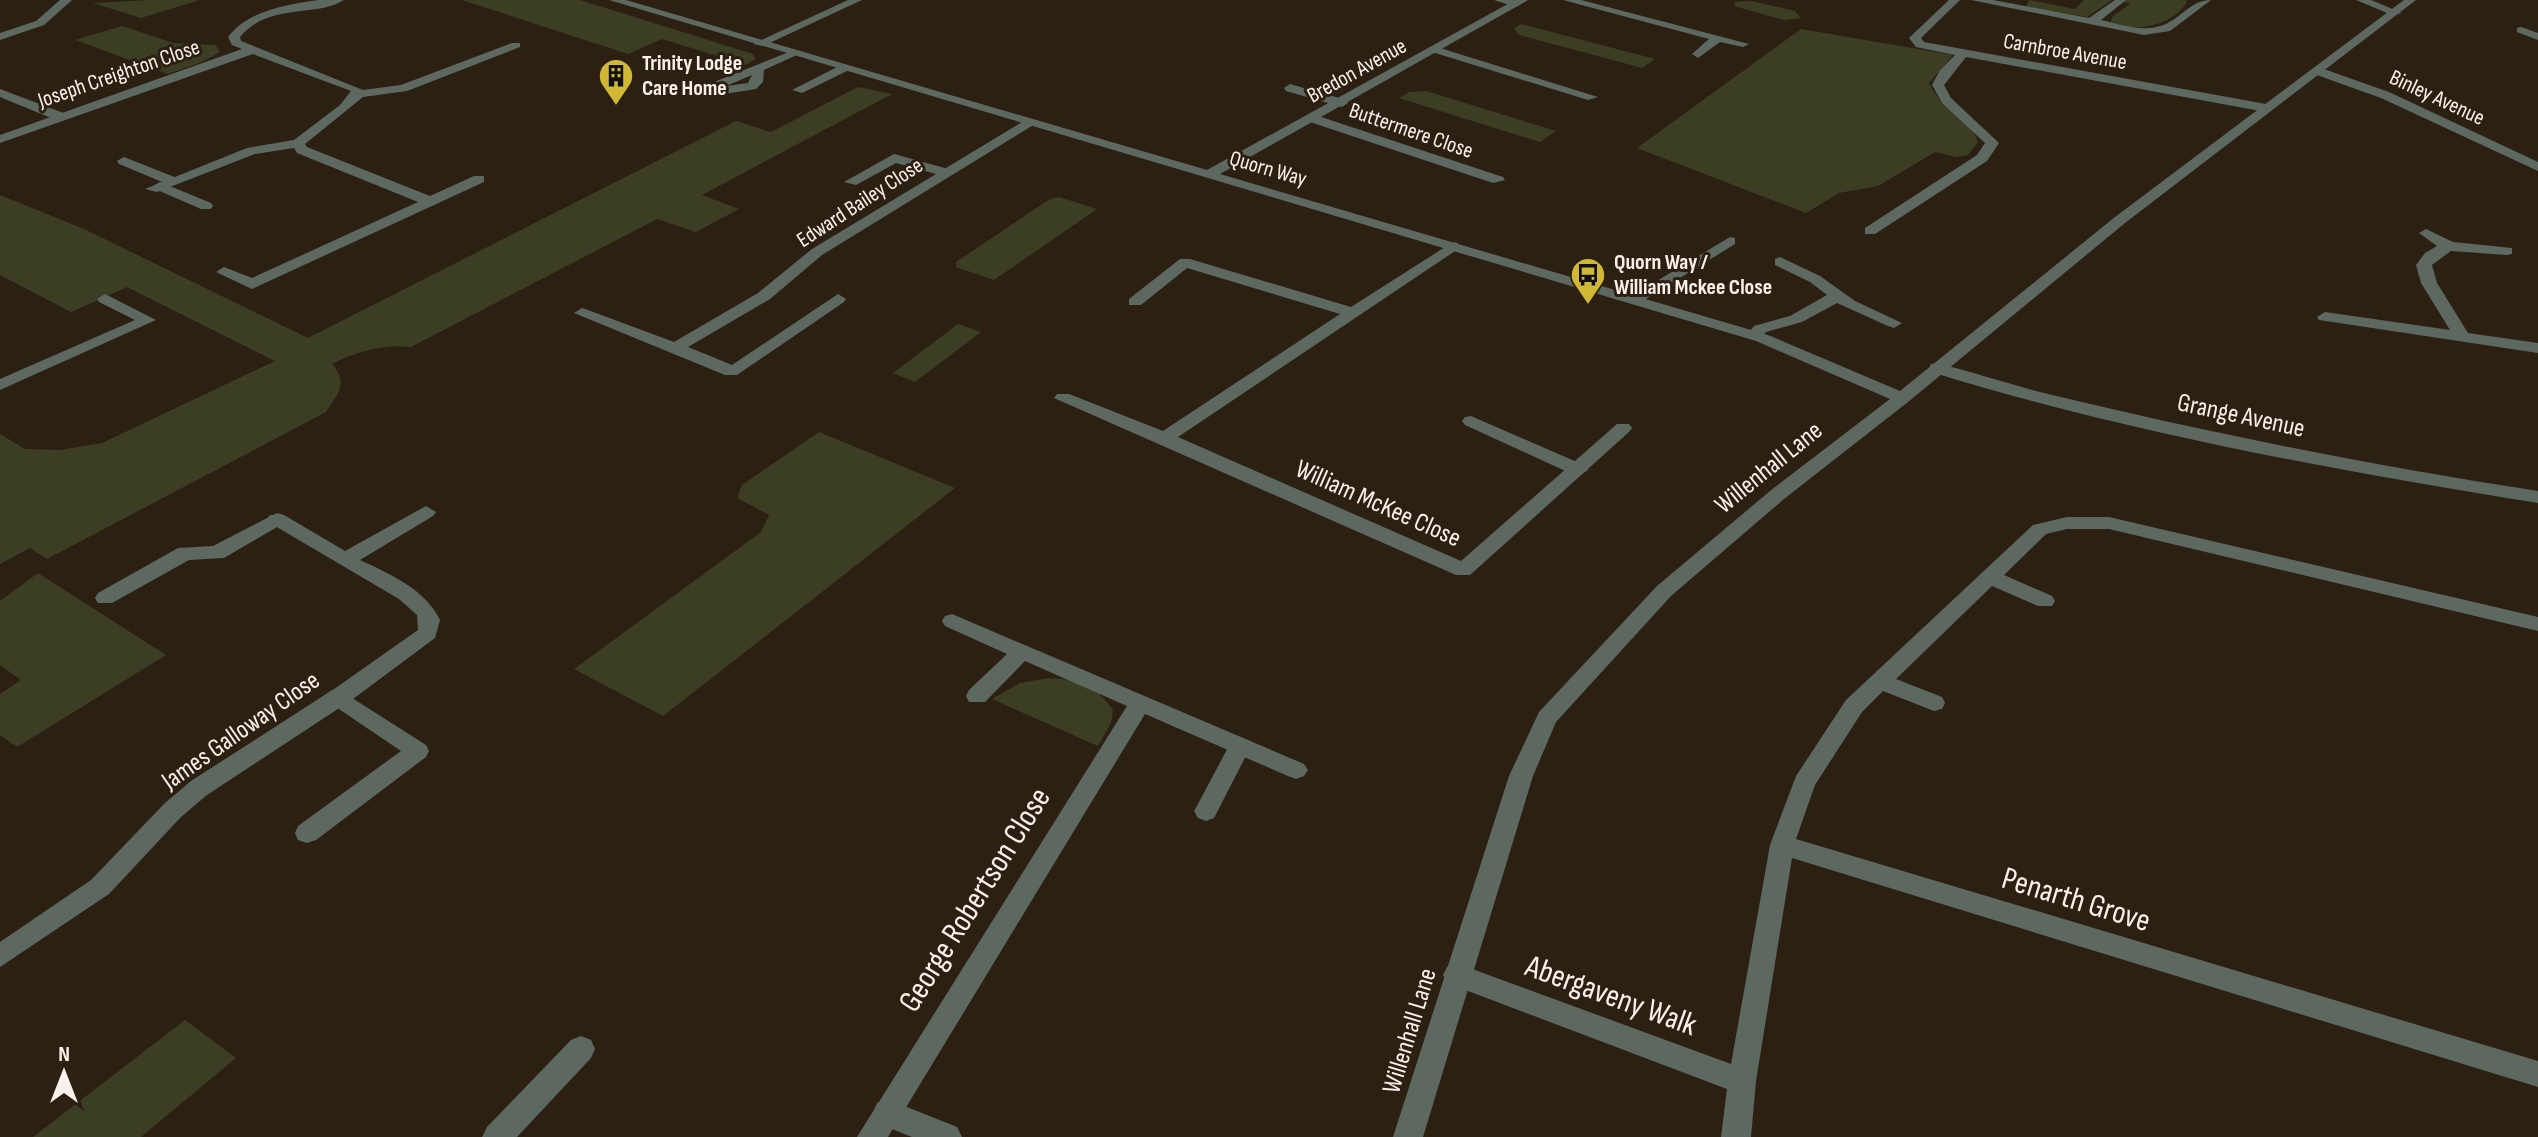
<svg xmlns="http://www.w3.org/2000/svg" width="2538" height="1137" viewBox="0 0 2538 1137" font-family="'Sofia Sans Condensed',sans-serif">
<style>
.green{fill:#3c3e23}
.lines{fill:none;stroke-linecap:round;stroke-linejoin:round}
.service{fill:#5d6960;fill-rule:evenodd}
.minor{fill:#5d6960;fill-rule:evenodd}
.tertiary{fill:#5d6960;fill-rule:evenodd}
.labels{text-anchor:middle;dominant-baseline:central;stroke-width:6;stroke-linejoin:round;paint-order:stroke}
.far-street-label{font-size:22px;fill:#f9f1e9;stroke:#2c2013}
.far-poi-label{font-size:22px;font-weight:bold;fill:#f9f1e9;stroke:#2c2013;text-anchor:start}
.street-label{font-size:26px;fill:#f9f1e9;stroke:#2c2013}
.near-street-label{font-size:32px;fill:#f9f1e9;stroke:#2c2013}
</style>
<rect width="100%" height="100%" fill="#2c2013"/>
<path class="green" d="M150,0H200L141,18L93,3Z
M462,0H580L753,54L756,59L734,71L726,66L734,61L662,39L628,54Z
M2029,0L2075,9L2084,0H2112L2087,17L2026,7Z
M2117,0H2185L2187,2C2172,26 2136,33 2111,22L2112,17L2130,4Z
M1752,1L1795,11L1801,18L1784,20L1734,6L1735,2Z
M1521,24L1655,59L1642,68L1519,35L1514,28Z
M122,26L173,43L216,45L220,52L202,62L168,74L75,40Z
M1801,29L1953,55L1929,83C1940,108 1970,117 1978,142L1968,155L1956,157L1935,152L1878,186L1839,193L1806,213L1637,148Z
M858,87L892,94L702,195L739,209L696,232L657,219L411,347C385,344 355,352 332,364C349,385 338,392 326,412L47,559L30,548L0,564V434L25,449L60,450L102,443L275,361L127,287L71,312L0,275V195L84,229L308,338L736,121L771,132Z
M1426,91L1556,131L1540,142L1399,98L1409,92Z
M1059,197L1097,209L994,280L956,267V262L1050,199Z
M958,324L981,332L915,382L893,373Z
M819,432L955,488L663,716L574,669L761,532L769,515L737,498L742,485Z
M38,573L166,655L17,747L0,735V694L21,680L0,665V601Z
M1049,678C1086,681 1089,679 1113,710L1111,723L1098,746L992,699L1020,683Z
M185,1020L236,1058L141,1137H33Z"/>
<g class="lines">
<path class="service" d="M60,0H72L44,25L0,40V33L36,21Z
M2521,27L2538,33V40L2517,32V28Z
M789,52L799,54L764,70L763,82L756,89L712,96L706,92L714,82ZM752,75L748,83L726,86Z
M843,64L849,68L847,71L802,93L792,90Z
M0,89L66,114L67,117L56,120L0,97Z
M894,154L952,170L954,173L947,177L896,163L856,185L844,182Z
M124,157L177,178L179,181L167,184L119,164L117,161Z
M160,182L211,203L213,206L211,209H201L155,189L153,186Z
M1780,257L1820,276L1855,301L1902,323L1894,328L1888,326L1837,303L1802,322L1766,332L1760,338H1748L1746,335L1754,326L1790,316L1827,295L1810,282L1775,265V259Z
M838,294L846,299L844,302L737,375H725L723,371Z
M1471,416L1586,466L1588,470L1579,476L1572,474L1465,425L1462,421L1465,417Z
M277,513L284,515L287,519L284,523L224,558L189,560L112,603H98L95,598L98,593L178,548L213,546Z
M338,689L426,745L429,751L426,757L316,840L307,843L298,840L295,833L298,826L401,751L330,703L327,697L330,691Z
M1240,737L1248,740L1251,746L1214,818L1206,821L1198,818L1194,811L1198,804L1232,740Z
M887,1099L957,1127L962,1137H912L877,1123L873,1113L877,1103Z"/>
<path class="minor" d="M318,0H344C316,18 269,2 240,37L241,41L363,90L401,85L512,43H520V47L407,91L363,97L305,144L307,147L430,196L474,176H484V182L252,289L216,272L224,267L252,278L418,202L297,153L294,148L255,154L157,192L145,189L247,148L294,140L340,105L351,91L253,54L0,143V135L242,49L232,45L228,37C249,10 286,5 318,0Z
M848,0H862L763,46L753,44Z
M1494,0H1513L1521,4L1516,7Z
M1563,0H1581L1749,44L1743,47L1720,42L1698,58L1692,54L1709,39Z
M1949,0H1960L1921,38L1924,42L2266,104L2272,108L2266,112L1966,57L1944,85L1951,98L1999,143L1987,161L1875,234H1865V228L1977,155L1985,143L1943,104L1932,85L1940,70L1955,55L1916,47L1909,38Z
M1971,0H1993L2089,18L2115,0H2126L2101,20C2120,24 2141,32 2160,26C2180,21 2189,0 2211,0L2170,31L2144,35Z
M2356,0H2371L2402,13L2392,15Z
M1432,48H1440L1598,97L1588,100L1432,52Z
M2318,67L2389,92L2538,162V171L2381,98L2314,74L2312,71Z
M1290,84L1346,100L1348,103L1342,107L1286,91L1284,88Z
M1312,114L1503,177L1505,180L1493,183L1307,121L1306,118Z
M1024,121L1035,124L822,255L770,299L688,347L737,367L739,371L737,375H725L574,313L582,308L588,310L674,342L758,293L812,249Z
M2426,229L2453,242L2512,248V254L2507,255L2451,251L2432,265L2437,283L2468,333L2538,343V353L2319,320L2317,317L2325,312L2450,330L2421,283L2416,265L2425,253L2437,246L2419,233Z
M1730,237L1735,238V244L1641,302L1635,304L1627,299Z
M1453,242L1458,243V249L1178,437L1461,561L1617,424H1629L1632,428L1629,432L1470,575H1456L1054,398L1057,394H1069L1163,431L1340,314L1187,268L1141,305H1129V299L1180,259H1190L1351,307Z
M105,294L156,320L0,390V379L135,320L99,302L97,299Z
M1937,363C1974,372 2011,385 2048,394C2210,433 2374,466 2538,491V503C2337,471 2126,432 1931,372L1929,368L1931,364Z
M426,506L436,512L433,516L360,560C390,574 425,589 440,620L435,638L353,699L207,795L181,817L109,894L0,967V942L91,880L165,803L191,781L337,687L418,630L417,615L399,599L270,523L267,519L270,515H284L345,551Z
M2067,517H2109L2538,617V631L2109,529H2067L2046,534L2004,575L2052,596L2055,601L2052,606H2038L1992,586L1896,679L1942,697L1945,703L1942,709L1934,711L1883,691L1862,712L1815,785L1796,839L2538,1061V1087L1792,858L1756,1081L1751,1137H1721L1727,1089L1447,983L1443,975L1447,967L1456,963L1731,1064L1770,845L1796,776L1846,700L2033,525Z
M952,614L1304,764L1308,770L1304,776L1296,779L1288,776L1145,714L888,1137H857L1127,706L1025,661L985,702H969L966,696L969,690L1007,654L945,626L942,621L945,616Z
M581,1036L591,1040L595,1049L591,1058L517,1137H482L487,1127L571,1040Z"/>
<path class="tertiary" d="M609,0H626L1207,170L1515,0H1528L1220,174L1768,335L1900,391L2115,217L2404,0H2416L2125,223L1908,402L1784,499L1671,596L1556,722L1533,776L1423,1137H1393L1509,776L1539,712L1657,586L1770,491L1890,399L1756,341Z"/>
</g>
<defs>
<symbol id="building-pin" viewBox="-11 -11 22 30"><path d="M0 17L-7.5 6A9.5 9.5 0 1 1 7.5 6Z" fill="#d0b736" stroke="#2c2013"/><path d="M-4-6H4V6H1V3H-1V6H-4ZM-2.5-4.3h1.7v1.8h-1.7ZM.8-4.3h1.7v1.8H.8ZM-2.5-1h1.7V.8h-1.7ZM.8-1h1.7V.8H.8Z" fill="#111"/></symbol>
<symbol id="bus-pin" viewBox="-11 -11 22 30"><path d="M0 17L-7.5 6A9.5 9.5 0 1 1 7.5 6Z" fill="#d0b736" stroke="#2c2013"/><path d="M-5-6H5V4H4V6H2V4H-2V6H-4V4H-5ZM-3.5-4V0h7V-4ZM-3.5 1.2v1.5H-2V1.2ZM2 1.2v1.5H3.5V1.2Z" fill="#111"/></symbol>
</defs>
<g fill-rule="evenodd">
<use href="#building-pin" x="596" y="56" width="40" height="54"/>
<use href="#bus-pin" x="1568" y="255" width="40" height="54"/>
</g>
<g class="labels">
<g class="far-street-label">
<text transform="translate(2065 52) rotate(10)">Carnbroe Avenue</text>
<text transform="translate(1357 71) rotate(-29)">Bredon Avenue</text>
<text transform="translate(119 74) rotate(-19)">Joseph Creighton Close</text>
<text transform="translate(2437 98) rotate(25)">Binley Avenue</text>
<text transform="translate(1411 131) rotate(19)">Buttermere Close</text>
<text transform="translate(1268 169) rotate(16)">Quorn Way</text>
<text transform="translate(860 203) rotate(-33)">Edward Bailey Close</text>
</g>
<g class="far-poi-label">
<text x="642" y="63">Trinity Lodge<tspan x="642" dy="25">Care Home</tspan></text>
<text x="1614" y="262">Quorn Way /<tspan x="1614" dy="25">William Mckee Close</tspan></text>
</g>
<g class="street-label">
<text transform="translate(2241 416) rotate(12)">Grange Avenue</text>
<text transform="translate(1769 468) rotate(-39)">Willenhall Lane</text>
<text transform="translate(1378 504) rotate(24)">William McKee Close</text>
<text transform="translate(241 731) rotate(-35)">James Galloway Close</text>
<text transform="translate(1410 1031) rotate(-73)">Willenhall Lane</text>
</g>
<g class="near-street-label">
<text transform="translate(975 900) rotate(-58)">George Robertson Close</text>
<text transform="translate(2076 900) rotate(17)">Penarth Grove</text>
<text transform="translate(1611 996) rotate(20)">Abergaveny Walk</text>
</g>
</g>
<g transform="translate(64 1073)" stroke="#2c2013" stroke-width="6" paint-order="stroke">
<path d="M0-6L14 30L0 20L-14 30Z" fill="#f9f1e9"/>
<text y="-12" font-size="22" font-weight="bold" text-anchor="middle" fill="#f9f1e9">N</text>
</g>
</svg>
